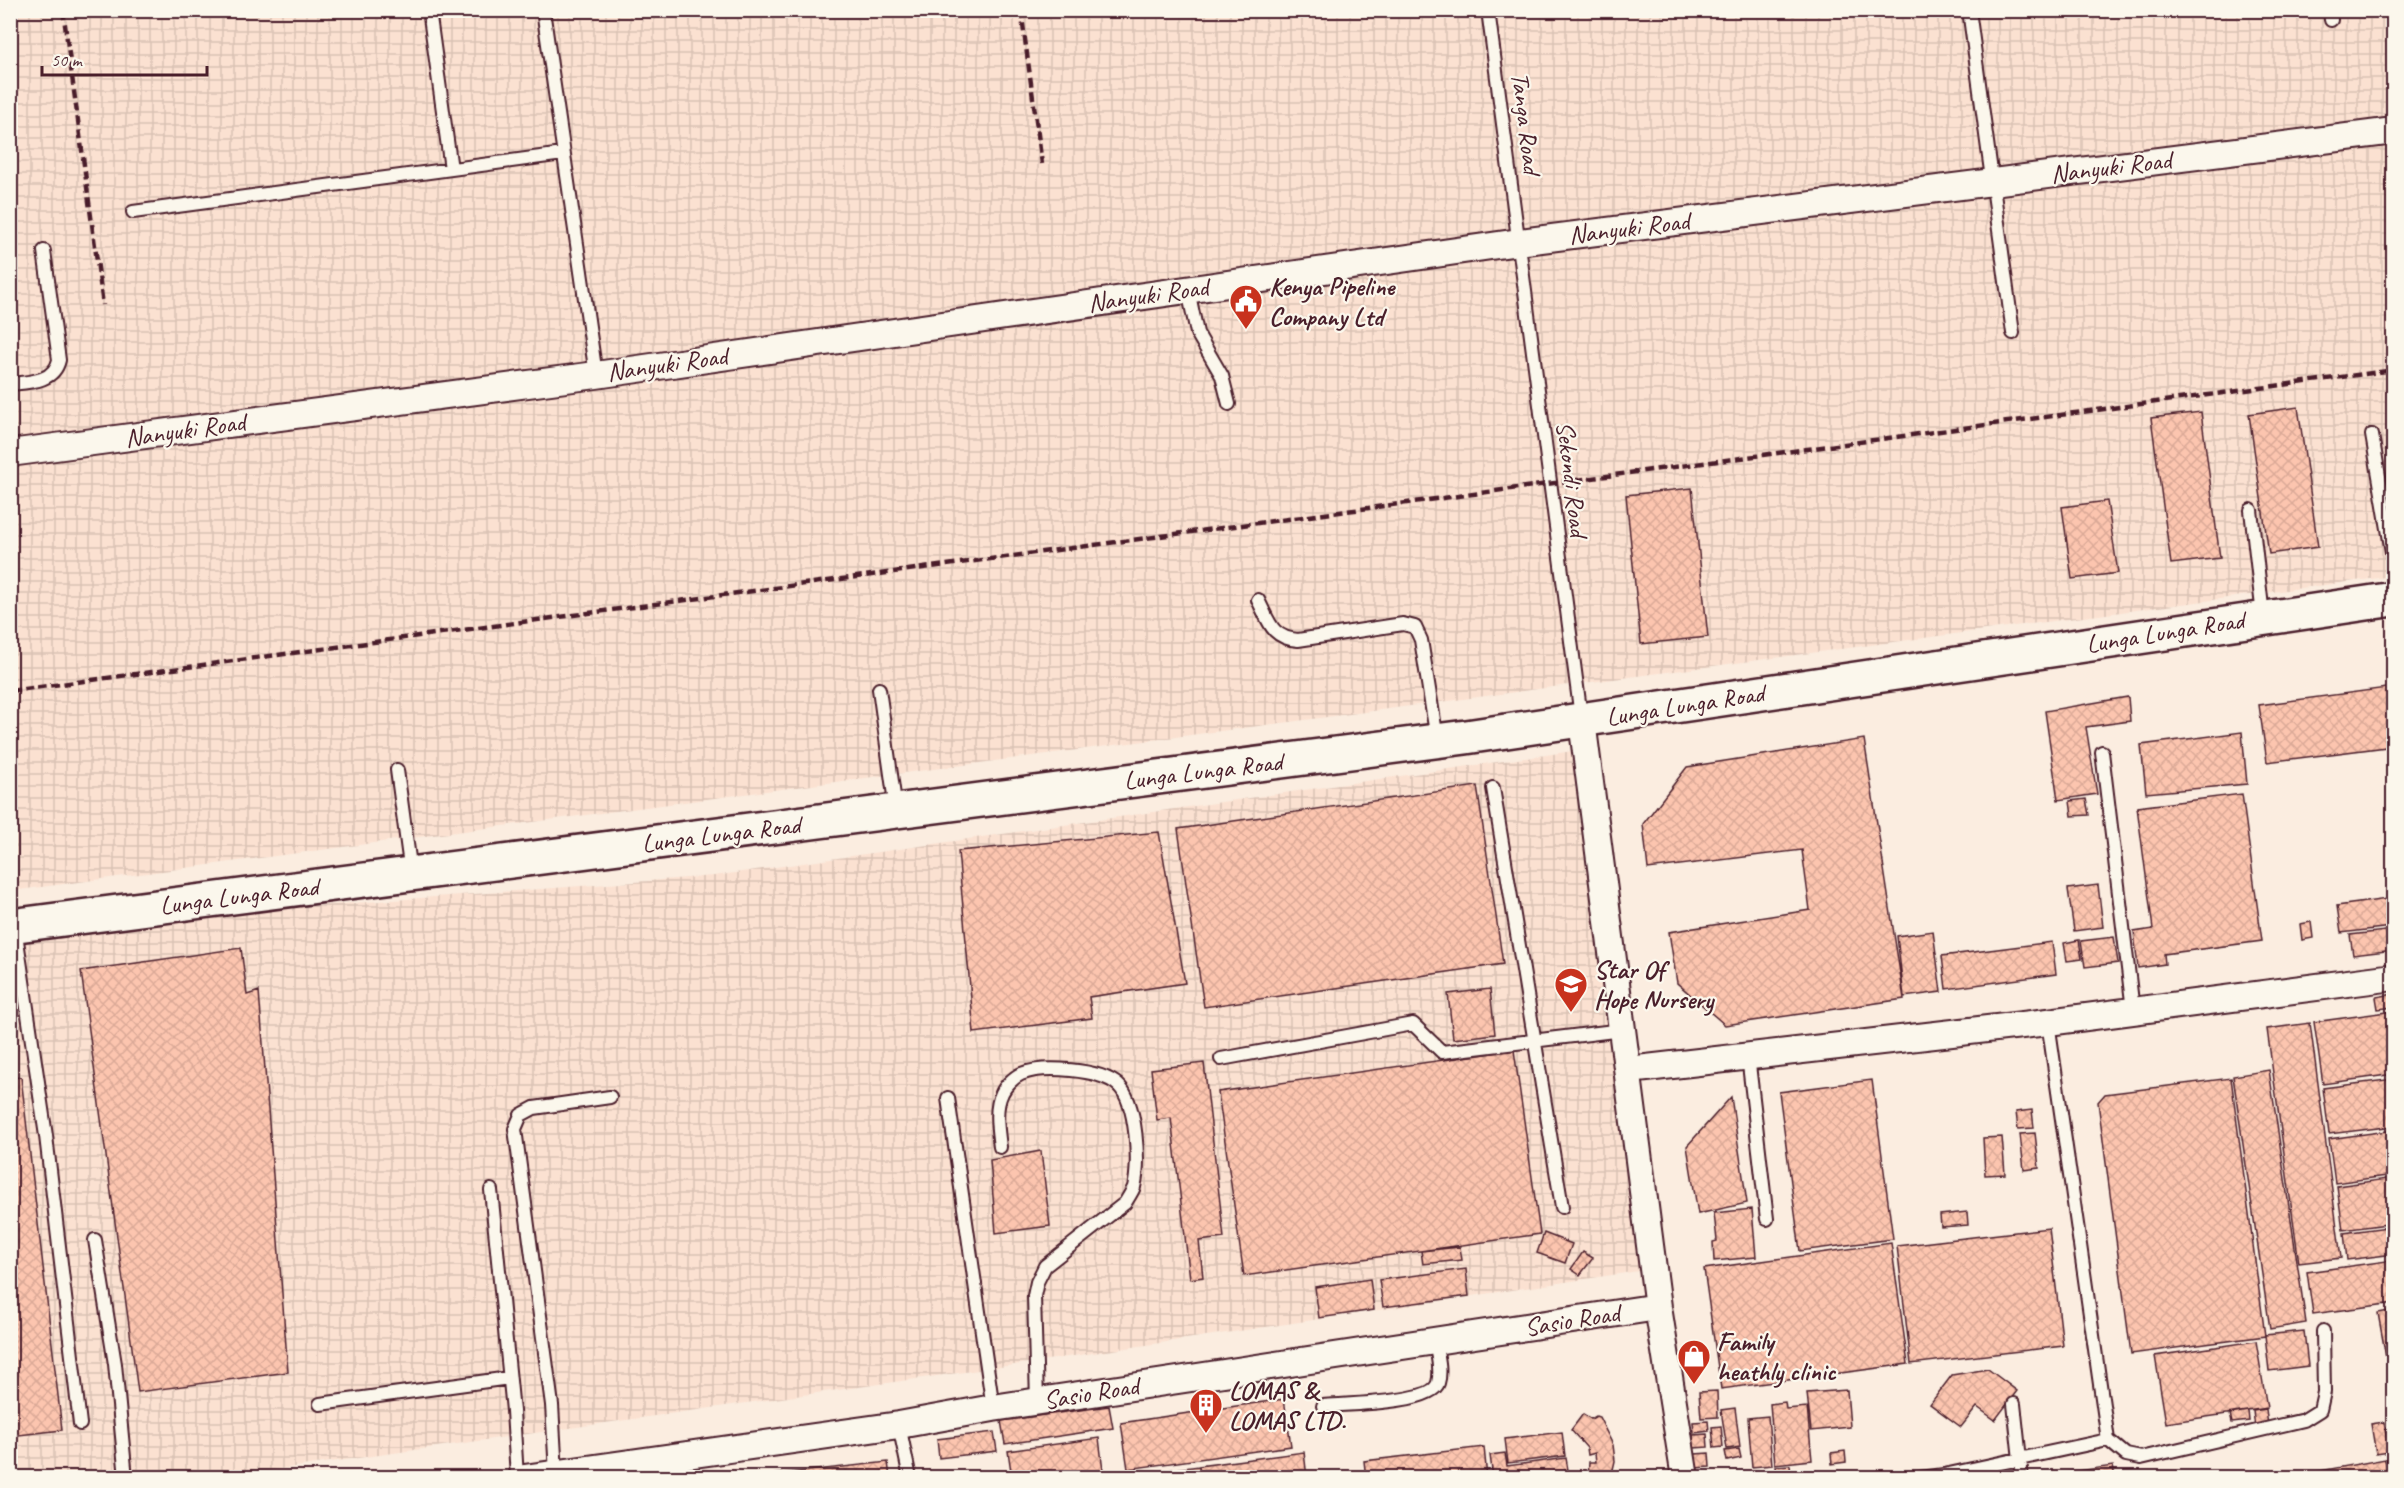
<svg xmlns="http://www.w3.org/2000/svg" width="2404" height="1488" viewBox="0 0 2404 1488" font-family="Caveat,sans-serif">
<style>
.industrial{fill:url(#industrial-grid)}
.building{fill:url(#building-cross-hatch);stroke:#4a1f2b;stroke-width:1.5}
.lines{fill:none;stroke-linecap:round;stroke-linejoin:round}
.service-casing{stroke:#4a1f2b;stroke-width:16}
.minor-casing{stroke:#4a1f2b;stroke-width:30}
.secondary-casing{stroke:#4a1f2b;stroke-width:38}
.service{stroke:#fbf7ec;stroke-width:12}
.minor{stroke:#fbf7ec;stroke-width:26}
.secondary{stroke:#fbf7ec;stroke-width:33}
.rail{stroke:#4a1f2b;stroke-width:4.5;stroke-dasharray:9 4.5;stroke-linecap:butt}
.labels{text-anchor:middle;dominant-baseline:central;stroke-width:4.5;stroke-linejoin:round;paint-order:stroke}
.street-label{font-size:26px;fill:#4a1f2b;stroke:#fbf7ec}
.poi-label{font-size:26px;font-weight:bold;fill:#4a1f2b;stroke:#fbf7ec;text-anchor:start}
</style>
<defs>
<pattern id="industrial-grid" width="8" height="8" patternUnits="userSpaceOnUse" patternTransform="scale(1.5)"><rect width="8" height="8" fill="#fbe1d1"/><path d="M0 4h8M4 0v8" fill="none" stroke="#d9c1b4"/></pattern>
<pattern id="building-cross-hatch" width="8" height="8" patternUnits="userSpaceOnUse" patternTransform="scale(1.5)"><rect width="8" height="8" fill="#fcc5af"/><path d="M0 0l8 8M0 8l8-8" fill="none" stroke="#daa997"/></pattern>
</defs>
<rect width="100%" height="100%" fill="#fbede0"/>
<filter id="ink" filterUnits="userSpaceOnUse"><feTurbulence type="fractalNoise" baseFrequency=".0167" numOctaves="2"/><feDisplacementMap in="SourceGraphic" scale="12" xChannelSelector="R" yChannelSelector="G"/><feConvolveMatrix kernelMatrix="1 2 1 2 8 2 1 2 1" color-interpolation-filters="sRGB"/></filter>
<g filter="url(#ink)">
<path class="industrial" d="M10,11H2393V576L11,891Z
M1573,751L1645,1270L1014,1365L224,1477H11L10,939L219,913L714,876Z"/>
<path class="building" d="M2298,407L2318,547L2269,554L2249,414Z
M2201,412L2220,558L2171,564L2151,418Z
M1692,488L1708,637L1641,644L1626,495Z
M2107,501L2118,573L2072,579L2062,507Z
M2394,687V746L2267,762L2259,705Z
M2128,697L2130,721L2086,727L2097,794L2058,800L2045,711Z
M2242,732L2247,784L2146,793L2141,745Z
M1864,739L1904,999L1725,1025L1677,983L1669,932L1810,910L1802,850L1648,869L1643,824L1687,767Z
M1477,786L1503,964L1204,1007L1178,829Z
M2242,794L2262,941L2164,954L2165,964L2138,968L2134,932L2153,929L2137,807Z
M2086,799L2089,815L2072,816L2070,801Z
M1159,832L1185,983L1089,997L1092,1018L974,1033L958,851Z
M2098,885L2103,927L2074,931L2068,889Z
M2387,899L2391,927L2341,933L2337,906Z
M2311,922L2313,938L2302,940L2300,924Z
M2394,930V950L2353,955L2350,935Z
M1933,931L1941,992L1904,997L1897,936Z
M2114,937L2118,963L2085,967L2081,941Z
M2079,940L2082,959L2067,961L2064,943Z
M2052,942L2056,974L1946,989L1942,956Z
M241,948L247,995L259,991L288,1372L138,1392L81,971Z
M1490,989L1495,1034L1453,1039L1448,994Z
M2394,994V1007L2378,1009L2376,997Z
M2394,1011V1074L2323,1084L2314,1022Z
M2310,1023L2341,1258L2299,1263L2267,1029Z
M1514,1050L1540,1234L1244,1276L1218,1092Z
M1204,1063L1224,1238L1199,1241L1203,1277L1190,1279L1171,1118L1157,1120L1151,1069Z
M2269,1070L2306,1323L2270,1329L2233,1076Z
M21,1077L62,1430L10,1436V1078Z
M2231,1078L2265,1336L2131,1354L2098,1102L2105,1094Z
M2394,1079V1126L2329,1134L2323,1088Z
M1872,1080L1893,1239L1800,1251L1779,1092Z
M1731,1097L1747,1203L1698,1214L1687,1146Z
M2032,1110L2034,1128L2018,1129L2016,1112Z
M2394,1130V1175L2335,1183L2329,1139Z
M2035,1133L2039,1168L2024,1170L2020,1134Z
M2002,1137L2005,1174L1985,1175L1983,1138Z
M1041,1151L1050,1226L996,1233L990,1160Z
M2394,1178V1223L2343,1230L2337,1186Z
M1752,1209L1756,1257L1714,1261L1713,1242L1717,1241L1714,1213Z
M1967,1212L1968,1225L1941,1227L1940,1215Z
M2394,1226V1254L2347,1260L2344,1233Z
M2049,1228L2063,1346L1911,1364L1897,1246Z
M1544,1233L1572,1244L1565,1263L1537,1253Z
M1891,1243L1908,1364L1721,1389L1704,1269Z
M1460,1247L1462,1260L1423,1264L1421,1251Z
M1583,1252L1593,1258L1580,1275L1571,1269Z
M2394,1260V1303L2313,1314L2307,1272Z
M1466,1269L1469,1296L1383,1307L1379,1280Z
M1370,1279L1374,1310L1319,1318L1315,1287Z
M2394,1310V1402L2378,1313Z
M2304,1331L2308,1366L2269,1371L2265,1335Z
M2256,1341L2267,1408L2166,1423L2155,1356Z
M1988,1369L2017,1391L1995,1420L1977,1407L1961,1427L1930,1404L1952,1375Z
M1847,1390L1850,1427L1811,1431L1807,1393Z
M1717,1391L1718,1417L1701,1418L1699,1392Z
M1284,1399L1291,1446L1128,1469L1121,1423Z
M1785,1402L1786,1409L1807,1407L1812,1460L1775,1464L1770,1404Z
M1109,1406L1113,1428L1005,1444L1001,1421Z
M1735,1408L1740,1447L1727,1449L1721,1410Z
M2266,1409L2268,1426L2255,1428L2253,1411Z
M2248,1411L2249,1421L2232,1423L2230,1414Z
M1583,1414L1591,1419L1596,1416L1599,1417L1613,1445L1615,1461L1611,1478H1588L1589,1462H1596L1595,1453L1588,1455L1587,1448L1571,1430Z
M1768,1416L1772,1465L1752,1467L1748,1418Z
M1708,1421L1709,1431L1694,1433L1693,1422Z
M2384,1422L2389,1452L2376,1454L2371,1424Z
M1721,1426L1723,1447L1714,1448L1712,1427Z
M994,1432L997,1451L939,1458L937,1439Z
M1562,1432L1565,1456L1508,1463L1505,1439Z
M1707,1434L1708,1447L1694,1448L1693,1435Z
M1099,1438L1104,1478H1012L1008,1451Z
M1484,1447L1487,1478H1366L1364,1461Z
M1739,1449L1741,1458L1727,1461L1725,1451Z
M1845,1451L1846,1462L1832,1464L1831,1453Z
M1304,1452L1307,1478H1200L1199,1466Z
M1505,1453L1507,1466L1566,1458L1568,1470L1516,1478H1493L1490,1455Z
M1709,1453L1710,1467L1695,1468V1454Z
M2385,1459L2389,1478H2282Z
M888,1462L890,1478H753V1477Z
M1790,1465L1791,1476L1777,1477L1776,1466Z
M1199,1466L1200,1478H1121V1476Z
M2113,1466L2115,1478H2043L2042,1476Z"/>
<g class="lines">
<defs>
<path id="service" d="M429,10L451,169
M543,10L596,375
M1488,10L1581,717
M1969,10L2013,333
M2330,10L2331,20
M133,212L563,154
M1188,290L1197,333L1222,376L1229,404
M10,384C30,382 54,382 59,360L44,251
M2372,435L2394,564
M2251,510L2263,616
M1258,600C1269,621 1271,638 1298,640L1403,624L1415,627L1421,640L1437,739
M879,689L896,810
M2102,752L2133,1010
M397,770L411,873
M1493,788L1562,1207
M15,927L46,1136L80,1424
M2048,1022L2108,1440L2126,1455L2141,1458L2304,1420L2320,1410L2324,1392L2323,1331
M1748,1056L1767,1219
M1221,1059L1413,1024L1442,1052L1622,1030
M948,1098L993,1408
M1000,1147C998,1130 994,1109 1002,1093C1005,1086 1014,1077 1021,1074C1043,1065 1100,1069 1118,1085C1137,1102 1140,1164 1134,1187C1132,1192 1128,1198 1125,1203L1045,1266L1037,1282L1034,1296L1037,1401
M491,1190L513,1411L517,1478
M95,1240L115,1364L126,1478
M320,1404L509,1378
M2014,1404L2022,1478
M1323,1406C1343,1404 1432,1404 1438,1383C1442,1370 1437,1354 1435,1342
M899,1425L910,1478
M556,1473L552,1405L515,1129L521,1115L534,1108L610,1097
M1920,1478L1944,1475L2108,1440"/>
<path id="minor" d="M10,453L596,375L1519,242L2394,131
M1582,721L1658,1307L1685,1478
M1629,1070L2048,1022L2394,977
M524,1478L899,1425L993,1408L1658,1307"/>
<path id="secondary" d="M10,926L1466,737L2394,599"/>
</defs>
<use href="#service" class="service-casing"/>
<use href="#minor" class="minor-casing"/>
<use href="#secondary" class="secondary-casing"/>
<use href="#service" class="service"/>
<use href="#minor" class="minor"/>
<use href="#secondary" class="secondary"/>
<path class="rail" d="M63,10L103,305
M1021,10L1042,164
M10,691L2394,370"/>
</g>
</g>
<defs>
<symbol id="civic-pin" viewBox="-11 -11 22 30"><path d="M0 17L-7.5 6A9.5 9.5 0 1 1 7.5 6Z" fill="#c8321e" stroke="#fbf7ec"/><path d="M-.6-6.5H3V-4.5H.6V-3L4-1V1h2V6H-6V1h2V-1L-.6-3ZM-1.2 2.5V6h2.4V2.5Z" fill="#fff"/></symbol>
<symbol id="school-pin" viewBox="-11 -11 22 30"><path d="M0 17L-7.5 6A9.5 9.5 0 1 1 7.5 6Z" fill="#c8321e" stroke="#fbf7ec"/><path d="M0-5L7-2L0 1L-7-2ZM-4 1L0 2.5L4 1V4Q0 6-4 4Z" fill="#fff"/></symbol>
<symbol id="shop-pin" viewBox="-11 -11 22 30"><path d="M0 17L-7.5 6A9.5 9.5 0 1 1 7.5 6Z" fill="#c8321e" stroke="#fbf7ec"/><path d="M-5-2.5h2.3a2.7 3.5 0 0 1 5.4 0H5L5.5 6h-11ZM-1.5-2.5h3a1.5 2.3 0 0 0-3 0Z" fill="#fff"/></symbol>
<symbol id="building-pin" viewBox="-11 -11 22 30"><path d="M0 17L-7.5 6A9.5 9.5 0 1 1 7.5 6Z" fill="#c8321e" stroke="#fbf7ec"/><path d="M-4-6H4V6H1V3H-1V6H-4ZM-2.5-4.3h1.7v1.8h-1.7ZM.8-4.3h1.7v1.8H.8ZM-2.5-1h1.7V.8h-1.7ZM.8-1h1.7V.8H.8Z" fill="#fff"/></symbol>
</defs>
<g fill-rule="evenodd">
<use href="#civic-pin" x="1227" y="282" width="38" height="52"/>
<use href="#school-pin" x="1552" y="965" width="38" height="52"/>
<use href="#shop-pin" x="1675" y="1337" width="38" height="52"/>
<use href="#building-pin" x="1187" y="1386" width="38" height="52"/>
</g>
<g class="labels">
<g class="street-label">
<text transform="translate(1526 123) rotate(83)">Tanga Road</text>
<text transform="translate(2111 167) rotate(-7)">Nanyuki Road</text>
<text transform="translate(1629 228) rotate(-7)">Nanyuki Road</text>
<text transform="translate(1148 295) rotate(-8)">Nanyuki Road</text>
<text transform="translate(667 364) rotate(-8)">Nanyuki Road</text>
<text transform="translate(185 430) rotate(-8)">Nanyuki Road</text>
<text transform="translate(1572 479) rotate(83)">Sekondi Road</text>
<text transform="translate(2165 632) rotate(-9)">Lunga Lunga Road</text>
<text transform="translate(1685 705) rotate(-9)">Lunga Lunga Road</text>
<text transform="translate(1203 771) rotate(-7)">Lunga Lunga Road</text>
<text transform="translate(721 834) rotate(-7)">Lunga Lunga Road</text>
<text transform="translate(239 896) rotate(-7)">Lunga Lunga Road</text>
<text transform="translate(1572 1320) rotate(-9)">Sasio Road</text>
<text transform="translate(1091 1393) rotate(-9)">Sasio Road</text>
</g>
<g class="poi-label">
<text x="1269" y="286">Kenya Pipeline<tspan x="1269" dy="30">Company Ltd</tspan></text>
<text x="1594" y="969">Star Of<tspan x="1594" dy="30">Hope Nursery</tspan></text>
<text x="1717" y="1341">Family<tspan x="1717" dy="30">heathly clinic</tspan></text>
<text x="1229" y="1390">LOMAS &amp;<tspan x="1229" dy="30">LOMAS LTD.</tspan></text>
</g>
</g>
<rect width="2404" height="1488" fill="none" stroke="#fbf7ec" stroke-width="36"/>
<rect x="18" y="18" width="2368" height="1452" fill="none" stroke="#4a1f2b" stroke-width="2" filter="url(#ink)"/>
<path d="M42 66v9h165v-9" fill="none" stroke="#4a1f2b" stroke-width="3"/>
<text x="51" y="66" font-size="18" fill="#4a1f2b" stroke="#fbf7ec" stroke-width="4.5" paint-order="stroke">50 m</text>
</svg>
